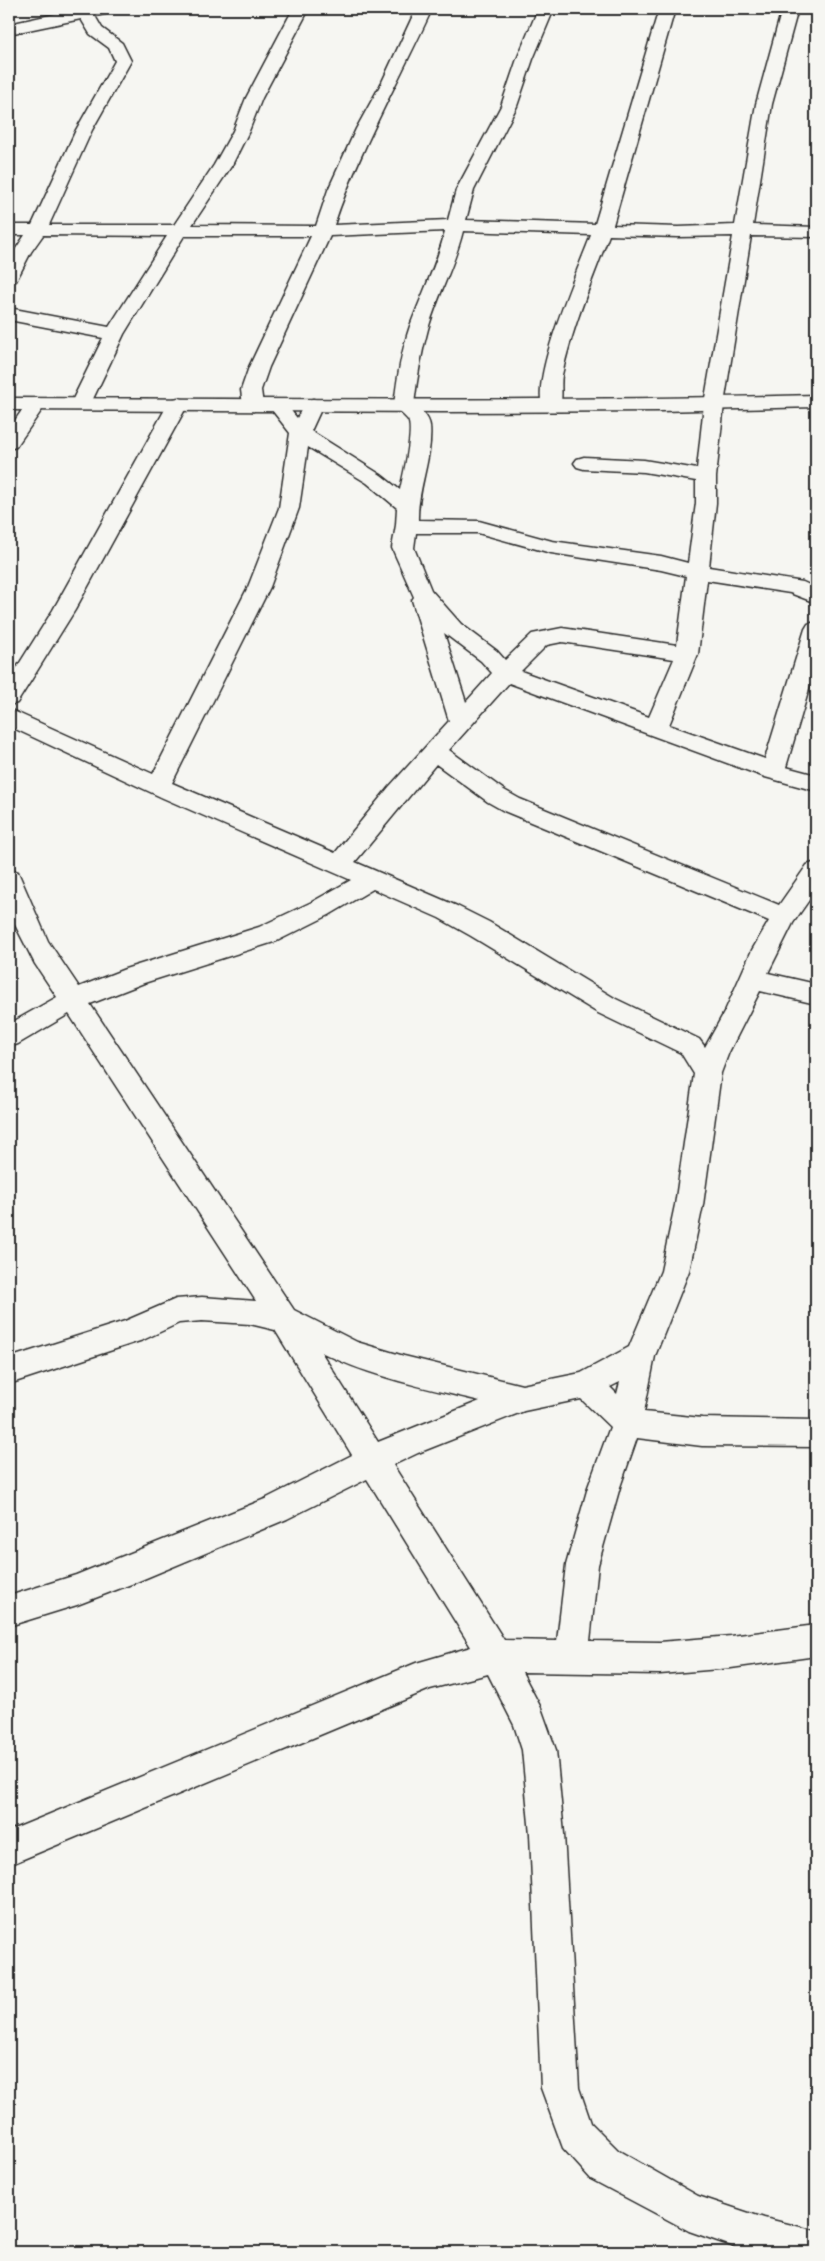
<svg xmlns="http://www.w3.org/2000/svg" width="825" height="2261" viewBox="0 0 825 2261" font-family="'Architects Daughter',sans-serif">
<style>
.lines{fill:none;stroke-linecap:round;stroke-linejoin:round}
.street-casing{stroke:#2b2b2b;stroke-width:3}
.secondary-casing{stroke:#2b2b2b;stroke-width:3}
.street{fill:#f6f6f2;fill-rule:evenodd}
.secondary{fill:#f6f6f2;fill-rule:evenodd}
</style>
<rect width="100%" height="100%" fill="#f6f6f2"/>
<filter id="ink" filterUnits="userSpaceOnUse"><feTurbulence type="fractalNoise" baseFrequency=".02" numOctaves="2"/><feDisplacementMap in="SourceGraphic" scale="10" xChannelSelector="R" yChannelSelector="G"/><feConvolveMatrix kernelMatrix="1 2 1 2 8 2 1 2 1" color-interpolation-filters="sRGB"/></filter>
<g filter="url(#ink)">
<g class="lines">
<defs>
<path id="street" d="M78,9H117L115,12L95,16L102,28L122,43L131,61L92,130L49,225H174L214,165L233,131L246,98L293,9H309L262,98L249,131L232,165L192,225L316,226L328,190L356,129L382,82L416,9H432C399,81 359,150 334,225L448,220L456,190L501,106L517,59L538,9H554L533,59L517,106L474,190L466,220L595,224L659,9H675L613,225L678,227L735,225L756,104L782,9H798L772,104L753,225L816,227V237L751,236L724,404L716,477V503L709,567L803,582L816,588V603L790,593L707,580L698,654L669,725L765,759L805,629L808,624L816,622V665L786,767L816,775V791L765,777L509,683L449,750L504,790L520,799L779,905L807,865L816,862V890L793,923L768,973L816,984V1004L760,991L729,1052L721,1073L703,1205L689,1271L655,1356L644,1412L702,1418L816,1420V1447L702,1446L637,1438L620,1487L598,1565L590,1641L660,1642L731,1636L816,1625V1656L731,1668L660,1674L522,1672L541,1708L556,1750L564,1834L579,2088L591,2123L619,2151L698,2196L764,2218L816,2231V2252H749L689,2231L591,2179L563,2148L541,2088L530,1834L522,1750L514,1725L488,1674L430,1689L9,1865V1831L416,1663L471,1647L367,1479L287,1519L134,1583L77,1605L9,1626V1596L76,1575L265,1499L352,1455L275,1330L250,1324L202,1321L179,1323L143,1340L9,1384V1358L125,1321L176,1299L202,1297L256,1301L69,1014L18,1044L9,1047V1024L57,997L35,964L9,913V869L18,872L48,941L79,987L125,969L259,927L312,902L351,880L163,798L9,726V709L153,774L248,587L279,508L290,433L268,405L271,401C286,397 288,408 297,418L306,401L313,399L320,401L323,405L311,431L381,475L400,490C403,477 414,429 408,420C404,415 398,411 394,406C397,379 401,352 410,326C422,294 437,264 445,231L330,236L269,367L261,390L263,405L260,409L253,411L246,409L243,405L241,390L249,367L311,236H184L124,334L91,403L88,407L81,409L74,407L71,403L103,338L9,320V308L109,327L167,236L43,235L31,252L16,281L9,282V259L25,235H9V225H32L76,130L115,61L109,48L90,34L81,19L9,34V24ZM463,231L591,235C580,265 527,384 544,409L551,411L558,409C564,401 560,386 562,375C572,327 592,281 609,235L678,237L733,236L704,404L697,469L644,460L584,457L577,459L574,463L577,467L584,469L644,472L696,481V503L688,563L661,556L552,541L479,521L418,520C417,489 433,457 430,426C429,417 421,410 414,404C417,379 421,354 428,329C438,295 455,264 463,231ZM308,447L367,483L397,508L396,525L392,548L414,597L412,600L449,721L389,787L335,853L172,783L270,587L299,508ZM416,533H478L551,553L661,570L686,576L677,645L562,628L532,634L505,660L497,651L461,624L431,590L414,548ZM444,633L481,661L492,673L466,702ZM562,642L674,659L649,717L521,671L547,645ZM436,764L488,802L504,811L769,921L752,950L725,1011L705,1047L699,1039L616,999L489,922L457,906L355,862ZM373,889L439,918L471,936L598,1013L681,1053L694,1074L675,1205L661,1271L629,1347L581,1373L522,1385L404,1356L357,1342L294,1310L90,1004L144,983L277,941L329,915ZM321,1352C370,1377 427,1388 480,1401L378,1442ZM620,1382L617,1394L610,1387ZM581,1399L610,1427L588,1487L566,1565L557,1641L504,1640L393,1465L418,1453L524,1411Z
M36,398L43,400L46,404L16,447L9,449V429L29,400Z
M178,398L185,400L188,404L75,610L17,703L9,705V680L53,610L168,404L171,400Z"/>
<path id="secondary" d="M816,395V407L661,411L443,412L9,410V398C278,399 547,402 816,395Z"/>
</defs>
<use href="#street" class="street-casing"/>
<use href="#secondary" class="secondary-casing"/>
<use href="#street" class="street"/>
<use href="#secondary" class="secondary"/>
</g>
</g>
<rect width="825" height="2261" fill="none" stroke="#f6f6f2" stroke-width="30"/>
<rect x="15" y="15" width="795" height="2231" fill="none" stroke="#2b2b2b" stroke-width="2" filter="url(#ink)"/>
</svg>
